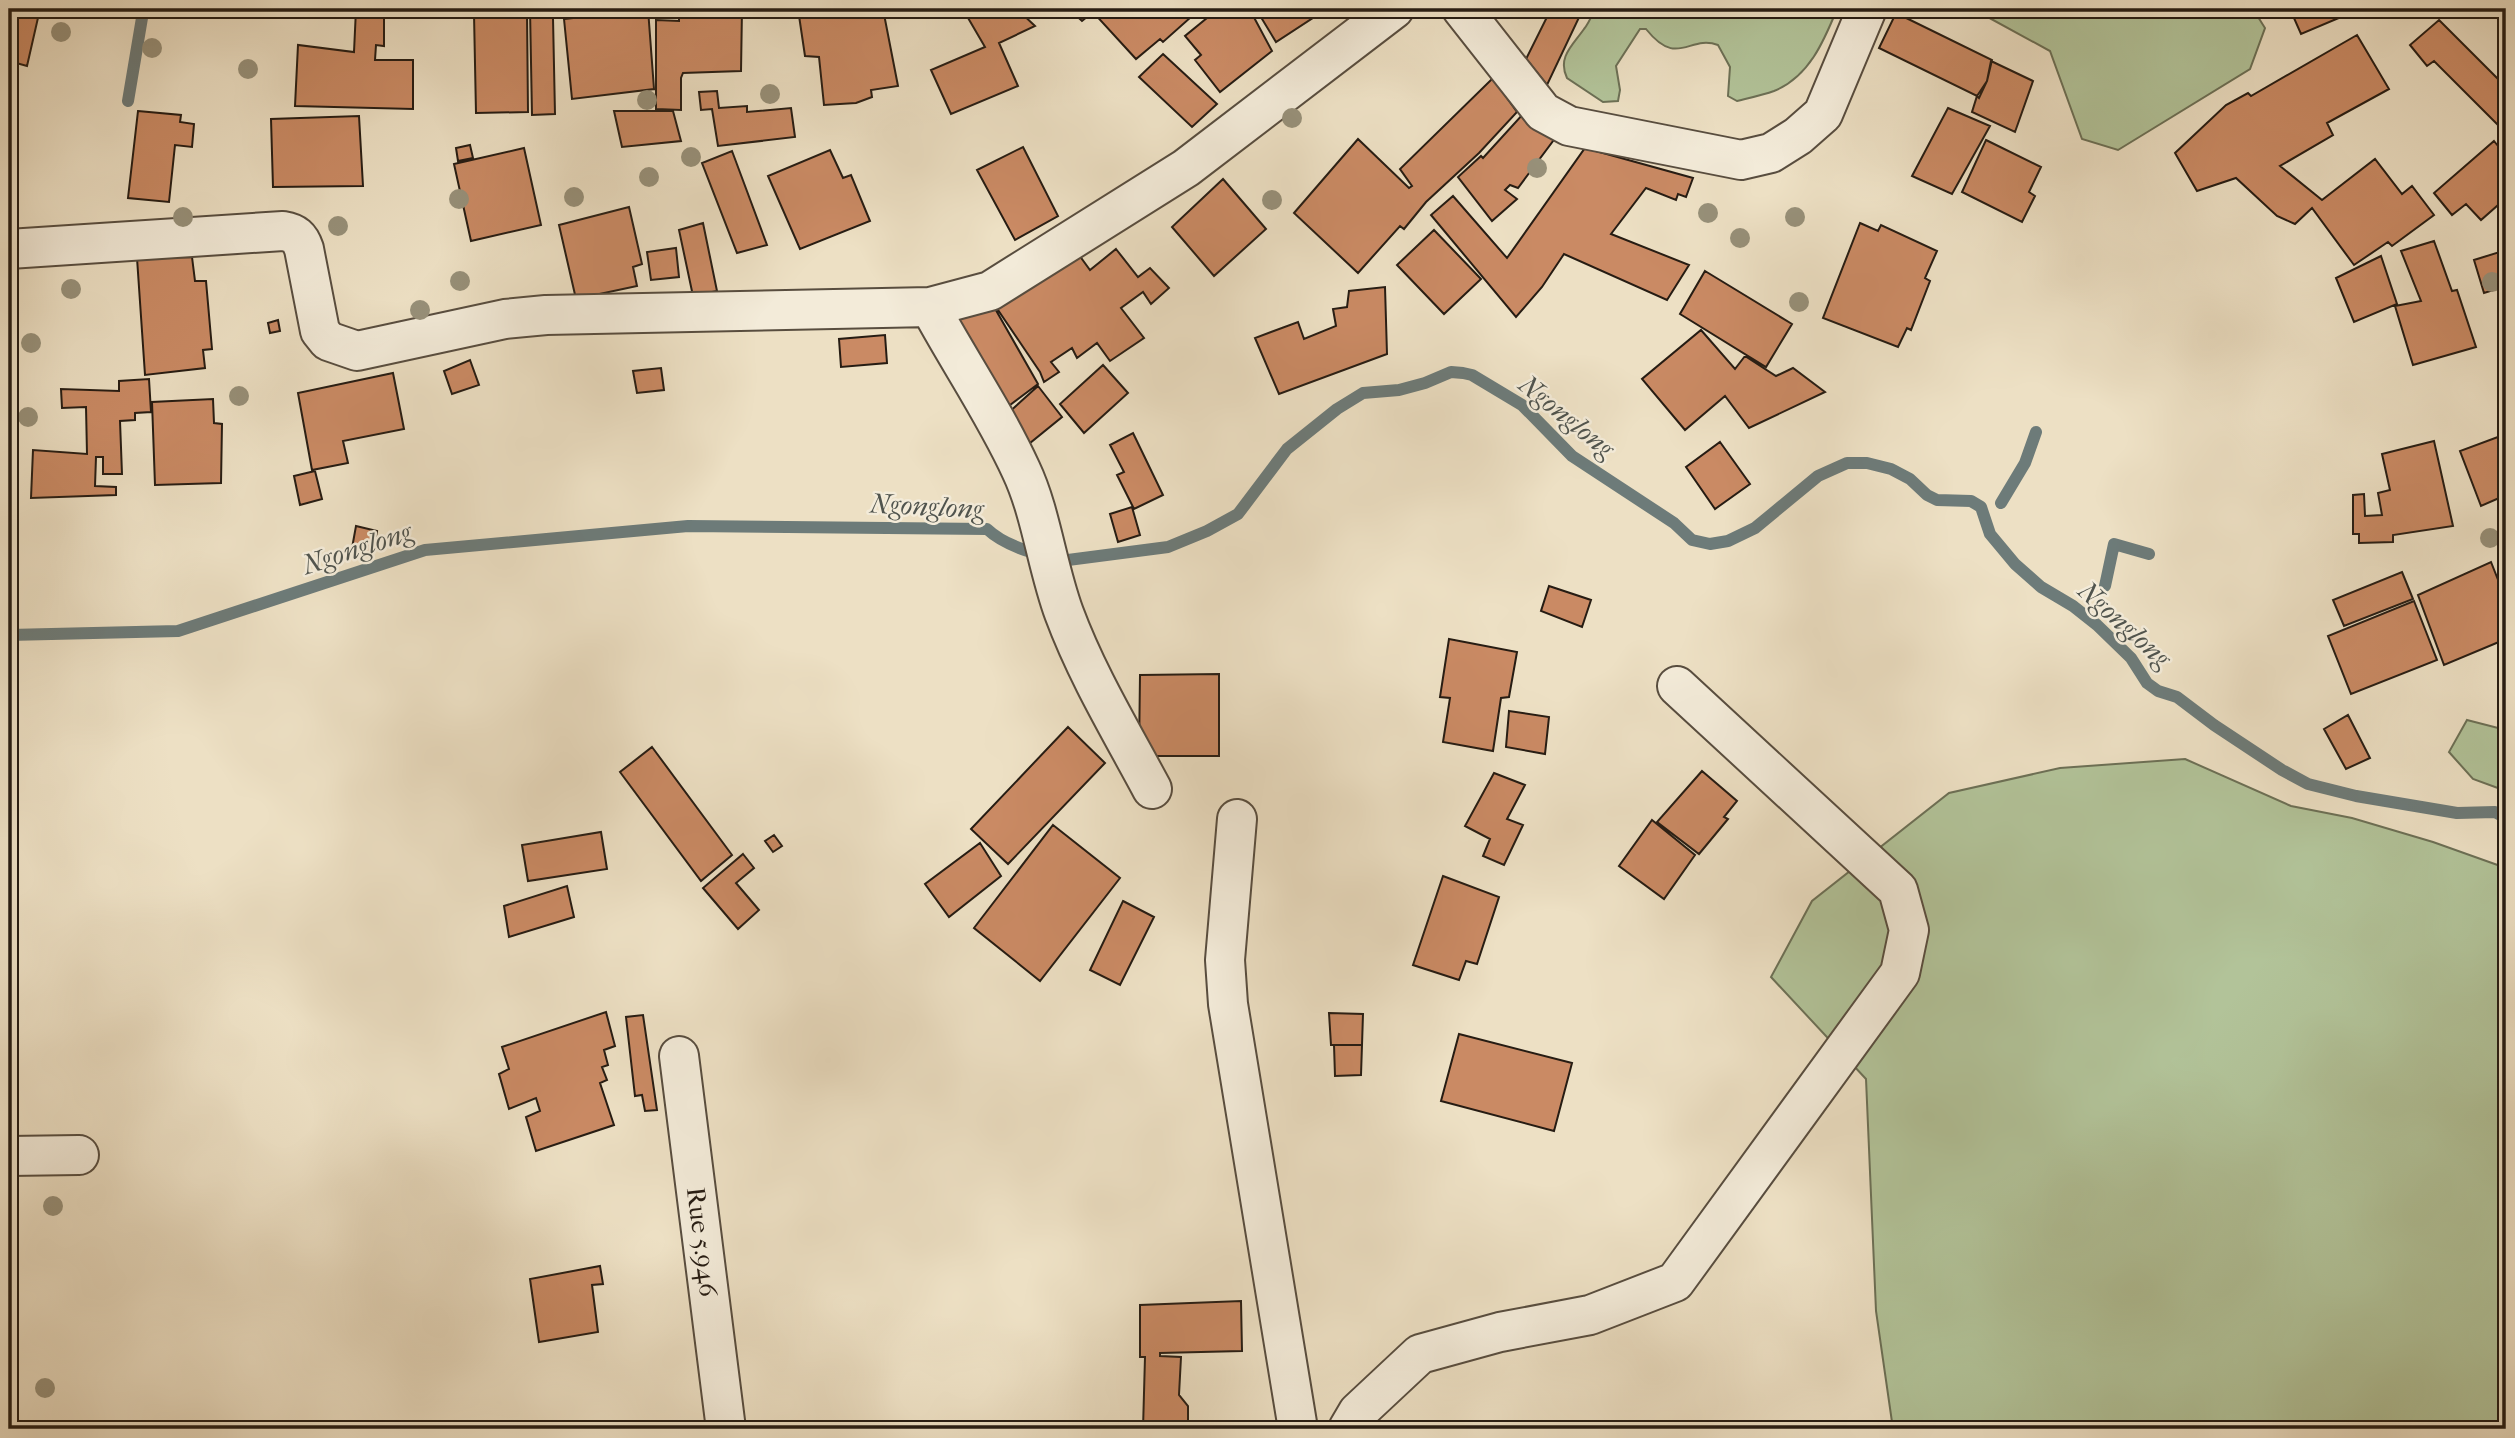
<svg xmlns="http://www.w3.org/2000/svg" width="2515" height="1438" viewBox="0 0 2515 1438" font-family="'IM FELL French Canon',serif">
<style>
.green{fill:#b2c399;stroke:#6c7056;stroke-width:2}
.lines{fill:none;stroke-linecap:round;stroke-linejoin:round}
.stream{stroke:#6d7b79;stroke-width:12}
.building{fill:#ca8a64;stroke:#261c13;stroke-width:2}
.minor-casing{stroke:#584d3f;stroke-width:42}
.minor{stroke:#f3ebd9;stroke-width:38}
.tree{fill:#979079}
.labels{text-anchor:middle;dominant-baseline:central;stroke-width:5;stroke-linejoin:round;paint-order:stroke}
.street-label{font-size:26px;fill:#261c13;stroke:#f3ebd9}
.water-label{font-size:28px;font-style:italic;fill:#50544e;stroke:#f3ebd9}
</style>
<rect width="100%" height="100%" fill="#ede0c4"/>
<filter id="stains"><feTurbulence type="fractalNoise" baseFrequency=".00286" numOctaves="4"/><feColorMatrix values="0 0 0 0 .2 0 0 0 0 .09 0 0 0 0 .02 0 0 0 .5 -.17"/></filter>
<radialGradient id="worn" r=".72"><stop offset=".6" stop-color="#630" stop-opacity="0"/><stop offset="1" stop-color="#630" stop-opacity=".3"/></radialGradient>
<path class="green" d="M1595,9H1679L1732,14L1733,9H1837C1824,41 1809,77 1774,91C1763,95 1749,98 1737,101L1728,96L1730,67L1718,45C1689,34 1678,69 1646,29H1640L1616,66L1620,90L1618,101L1603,102L1567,78C1557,57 1573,45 1584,29C1589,23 1592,15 1595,9Z
M1973,9H2253L2265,28L2250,69L2118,150L2082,139L2050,51Z
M2467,720L2506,730V791L2473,779L2449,752Z
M2185,759L2291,806L2352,818L2433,842L2506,868V1429H1893L1876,1311L1866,1079L1771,977L1812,901L1949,793L2060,768Z"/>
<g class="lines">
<path class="stream" d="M128,101L143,12
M2001,503L2025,463L2036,432
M2105,586L2114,544L2149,554
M9,635L178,631L425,550L688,526L987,529C1006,547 1042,557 1068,560L1168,547L1207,531L1238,514L1287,449L1337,409L1363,393L1399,390L1425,383L1451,372L1463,373L1472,375L1522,405L1572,456L1674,523L1692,540L1710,544L1728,541L1755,528L1818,476L1847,463H1867L1891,469L1910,479L1927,495L1937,500L1971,501L1981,507L1990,534L2015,564L2041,587L2073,606L2097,625L2131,658L2147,683L2158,691L2177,697L2214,725L2282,770L2308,784L2356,796L2457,813L2495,812L2506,818"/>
</g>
<path class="building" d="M14,9H40L27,66L9,61V28Z
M356,9H384V46L376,45L375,60H413V109L295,106L298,45L354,52Z
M530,9H570V17L553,18L555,114L532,115Z
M610,9H648L654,89L572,99L564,19L610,14Z
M679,9H742L741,71L683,73L681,78V110L656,109V20L679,21Z
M798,9H883L898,86L871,90L872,97L856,103L824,105L819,57L805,56Z
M967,9H1017L1035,26L999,43L1018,86L951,114L931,70L985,47L964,11Z
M1069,9H1200L1163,42L1160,39L1136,59L1093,12L1082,21Z
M1218,9H1237L1242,15L1250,10L1272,51L1220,92L1195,60L1201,55L1185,36Z
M1256,9H1324L1325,10L1276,42Z
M1551,9H1583L1547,85L1526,59Z
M2290,9H2360L2301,34Z
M527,13L528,112L476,113L474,14Z
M1896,13L1992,60L1987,81L1977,96L1879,48Z
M2439,20L2506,87V133L2434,61L2427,66L2410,45Z
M2357,35L2389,89L2327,123L2333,135L2280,166L2322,200L2375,159L2402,194L2412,186L2434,215L2392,246L2388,242L2354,265L2312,208L2295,224L2277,216L2236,178L2197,191L2175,153L2226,105L2248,93L2251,96Z
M1163,54L1217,104L1192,127L1139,77Z
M1991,61L2033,81L2015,132L1972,112L1977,96L1979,98L1987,81Z
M1493,78L1517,112L1479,153L1426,202L1404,229L1400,226L1358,273L1294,213L1358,139L1409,188L1412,186L1400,169Z
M717,91L719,108L747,106V112L791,108L795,137L718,146L712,109L701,110L699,92Z
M1948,108L1990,126L1952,194L1912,176Z
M138,111L181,115L180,122L194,124L192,147L175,145L169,202L128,198Z
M614,111H673L681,141L622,147Z
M1523,114L1556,137L1518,188L1510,185L1505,190L1517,199L1492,221L1458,177L1481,156L1483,158Z
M359,116L363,186L273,187L271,119Z
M1986,140L2041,167L2029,192L2035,196L2022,222L1962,192Z
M2494,141L2506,156V198L2481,220L2466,204L2452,215L2434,193Z
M470,145L473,158L458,161L456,148Z
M1023,147L1058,216L1015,240L977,170Z
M524,148L541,225L471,241L454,164Z
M1585,148L1693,178L1686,197L1678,194L1676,200L1646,188L1611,234L1689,265L1667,300L1564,254L1542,287L1516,317L1431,215L1453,196L1507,258Z
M830,150L843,178L851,175L870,221L800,249L768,176Z
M732,151L767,245L737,253L702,163Z
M1223,179L1266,229L1214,276L1172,227Z
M629,207L642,264L633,267L637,286L576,299L559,225Z
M703,223L717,291L693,296L679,230Z
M1860,223L1878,231L1881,225L1937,251L1925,278L1930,281L1911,330L1907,328L1898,347L1823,318Z
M1434,230L1481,279L1444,314L1397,265Z
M2434,241L2452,291L2457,290L2476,347L2413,365L2395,306L2421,301L2401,251Z
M676,248L679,277L651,280L647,252Z
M1116,249L1138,277L1150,268L1169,288L1151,304L1143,292L1121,308L1144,338L1110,361L1097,343L1077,358L1072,348L1051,362L1059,372L1044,382L1040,372L996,307L1079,255L1090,270Z
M2506,250V286L2484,293L2474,260Z
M2381,256L2397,304L2354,322L2336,278Z
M192,257L195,281H206L212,349L203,350L205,368L145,375L137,258Z
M1705,271L1792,324L1766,367L1680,314Z
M1385,287L1387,354L1279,394L1255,338L1298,322L1304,339L1336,326L1333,309L1347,307L1349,291Z
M993,305L1038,384L998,414L946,325Z
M278,320L280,331L270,333L268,323Z
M1701,330L1735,369L1745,356L1776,376L1793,368L1825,392L1749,428L1725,396L1685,430L1642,379Z
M885,335L887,363L841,367L839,339Z
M470,360L479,385L452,394L444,371Z
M1103,365L1128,393L1084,433L1060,404Z
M661,368L664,390L637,393L633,371Z
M393,373L404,429L343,441L348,463L312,470L298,393Z
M149,379L151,412L135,413V420L120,421L122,474H103V457H96L95,486L116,487V495L31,498L33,450L87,454L86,407L62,408L61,389L119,391V381Z
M1038,386L1062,417L1030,443L1007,414Z
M213,399L214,423L222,424L221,483L155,485L152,402Z
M1133,433L1163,495L1134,509L1117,475L1124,472L1110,445Z
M2506,434V495L2481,506L2460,451Z
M2434,441L2453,526L2393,535V542L2359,543V534H2353V495L2364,494L2365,516L2382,515L2378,493L2390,490L2382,454Z
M1720,442L1750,484L1715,509L1686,467Z
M315,471L322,499L300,505L294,476Z
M1132,507L1140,535L1118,542L1110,514Z
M356,526L377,531L373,554L352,548Z
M2491,562L2506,600V639L2444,665L2418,595Z
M2402,572L2413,599L2344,626L2333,600Z
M1549,586L1591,600L1582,627L1541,611Z
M2414,601L2437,660L2351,694L2328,636Z
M1449,639L1517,652L1509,697L1501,698L1493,751L1443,742L1450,698L1440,697Z
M1219,674V756H1139L1140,675Z
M1509,711L1549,717L1545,754L1506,747Z
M2348,715L2370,758L2346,769L2324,729Z
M1068,727L1105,763L1008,864L971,829Z
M652,747L732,855L701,881L620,772Z
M1702,771L1737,801L1724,817L1728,819L1699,854L1657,822Z
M1494,773L1525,785L1507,819L1523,825L1504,865L1483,856L1490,839L1465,826Z
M1652,820L1695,855L1664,899L1619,866Z
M1053,825L1120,878L1040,981L974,928Z
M601,832L607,869L528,881L522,845Z
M774,835L782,846L773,852L765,841Z
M980,843L1001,876L949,917L925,884Z
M743,854L754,868L736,883L759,910L738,929L703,888Z
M1443,876L1499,897L1477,964L1466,961L1459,980L1413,965Z
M567,886L574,917L509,937L504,906Z
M1123,901L1154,917L1120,985L1090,970Z
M606,1012L615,1046L604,1050L608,1065L602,1067L607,1080L600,1083L614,1125L536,1151L526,1117L540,1111L536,1098L509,1109L499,1074L509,1069L502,1047Z
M1329,1013L1363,1014L1362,1045H1331Z
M643,1015L657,1110L645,1111L642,1095L635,1096L626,1017Z
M1459,1034L1572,1063L1554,1131L1441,1101Z
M1334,1045H1362L1361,1075L1335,1076Z
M600,1266L603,1284L592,1285L598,1332L539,1342L530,1279Z
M1241,1301L1242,1351L1160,1353V1356L1181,1357L1179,1395L1188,1406V1429H1143L1145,1357H1140V1305Z"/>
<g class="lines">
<defs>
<path id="minor" d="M1462,9L1543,112L1569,126L1741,160L1771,153L1798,136L1823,114L1867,9
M9,249L283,231C295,233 300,237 304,249L320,331L328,341L357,351L505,319L546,315L930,307L990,291L1186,168L1394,9
M930,307C959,361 995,413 1021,470C1041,512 1047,567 1064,613C1087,675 1121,731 1152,789
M1237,819L1225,960L1228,1004L1298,1429
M679,1056L726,1429
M9,1156L79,1155
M1348,1429L1358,1412L1420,1354L1500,1332L1590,1315L1675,1282L1900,973L1909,930L1898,890L1677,686"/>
</defs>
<use href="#minor" class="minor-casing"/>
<use href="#minor" class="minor"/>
</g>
<g class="tree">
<circle cx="61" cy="32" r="10"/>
<circle cx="152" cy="48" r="10"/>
<circle cx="248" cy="69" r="10"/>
<circle cx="770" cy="94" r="10"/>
<circle cx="647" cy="100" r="10"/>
<circle cx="1292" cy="118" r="10"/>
<circle cx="691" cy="157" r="10"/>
<circle cx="1537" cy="168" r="10"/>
<circle cx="649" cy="177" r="10"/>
<circle cx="574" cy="197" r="10"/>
<circle cx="459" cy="199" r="10"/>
<circle cx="1272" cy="200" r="10"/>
<circle cx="1708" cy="213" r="10"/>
<circle cx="183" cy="217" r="10"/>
<circle cx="1795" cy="217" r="10"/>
<circle cx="338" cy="226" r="10"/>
<circle cx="1740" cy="238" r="10"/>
<circle cx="460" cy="281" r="10"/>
<circle cx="2492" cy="282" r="10"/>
<circle cx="71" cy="289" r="10"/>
<circle cx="1799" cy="302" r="10"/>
<circle cx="420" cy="310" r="10"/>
<circle cx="31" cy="343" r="10"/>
<circle cx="239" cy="396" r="10"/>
<circle cx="28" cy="417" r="10"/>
<circle cx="2490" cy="538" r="10"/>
<circle cx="53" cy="1206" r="10"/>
<circle cx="45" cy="1388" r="10"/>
</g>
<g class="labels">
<g class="street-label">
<text transform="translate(702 1242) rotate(83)">Rue 5.946</text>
</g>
<g class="water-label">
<text transform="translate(1567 416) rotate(39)">Ngonglong</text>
<text transform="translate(927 506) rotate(3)">Ngonglong</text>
<text transform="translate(357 548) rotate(-18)">Ngonglong</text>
<text transform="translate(2125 624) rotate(42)">Ngonglong</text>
</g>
</g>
<rect width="2515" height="1438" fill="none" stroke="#ede0c4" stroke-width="35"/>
<rect x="10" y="10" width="2494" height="1417" fill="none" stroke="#261c13" stroke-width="3.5"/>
<rect x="18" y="18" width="2480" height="1403" fill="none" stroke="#261c13" stroke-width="2"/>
<rect width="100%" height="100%" filter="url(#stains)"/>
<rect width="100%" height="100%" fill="url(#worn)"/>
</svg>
